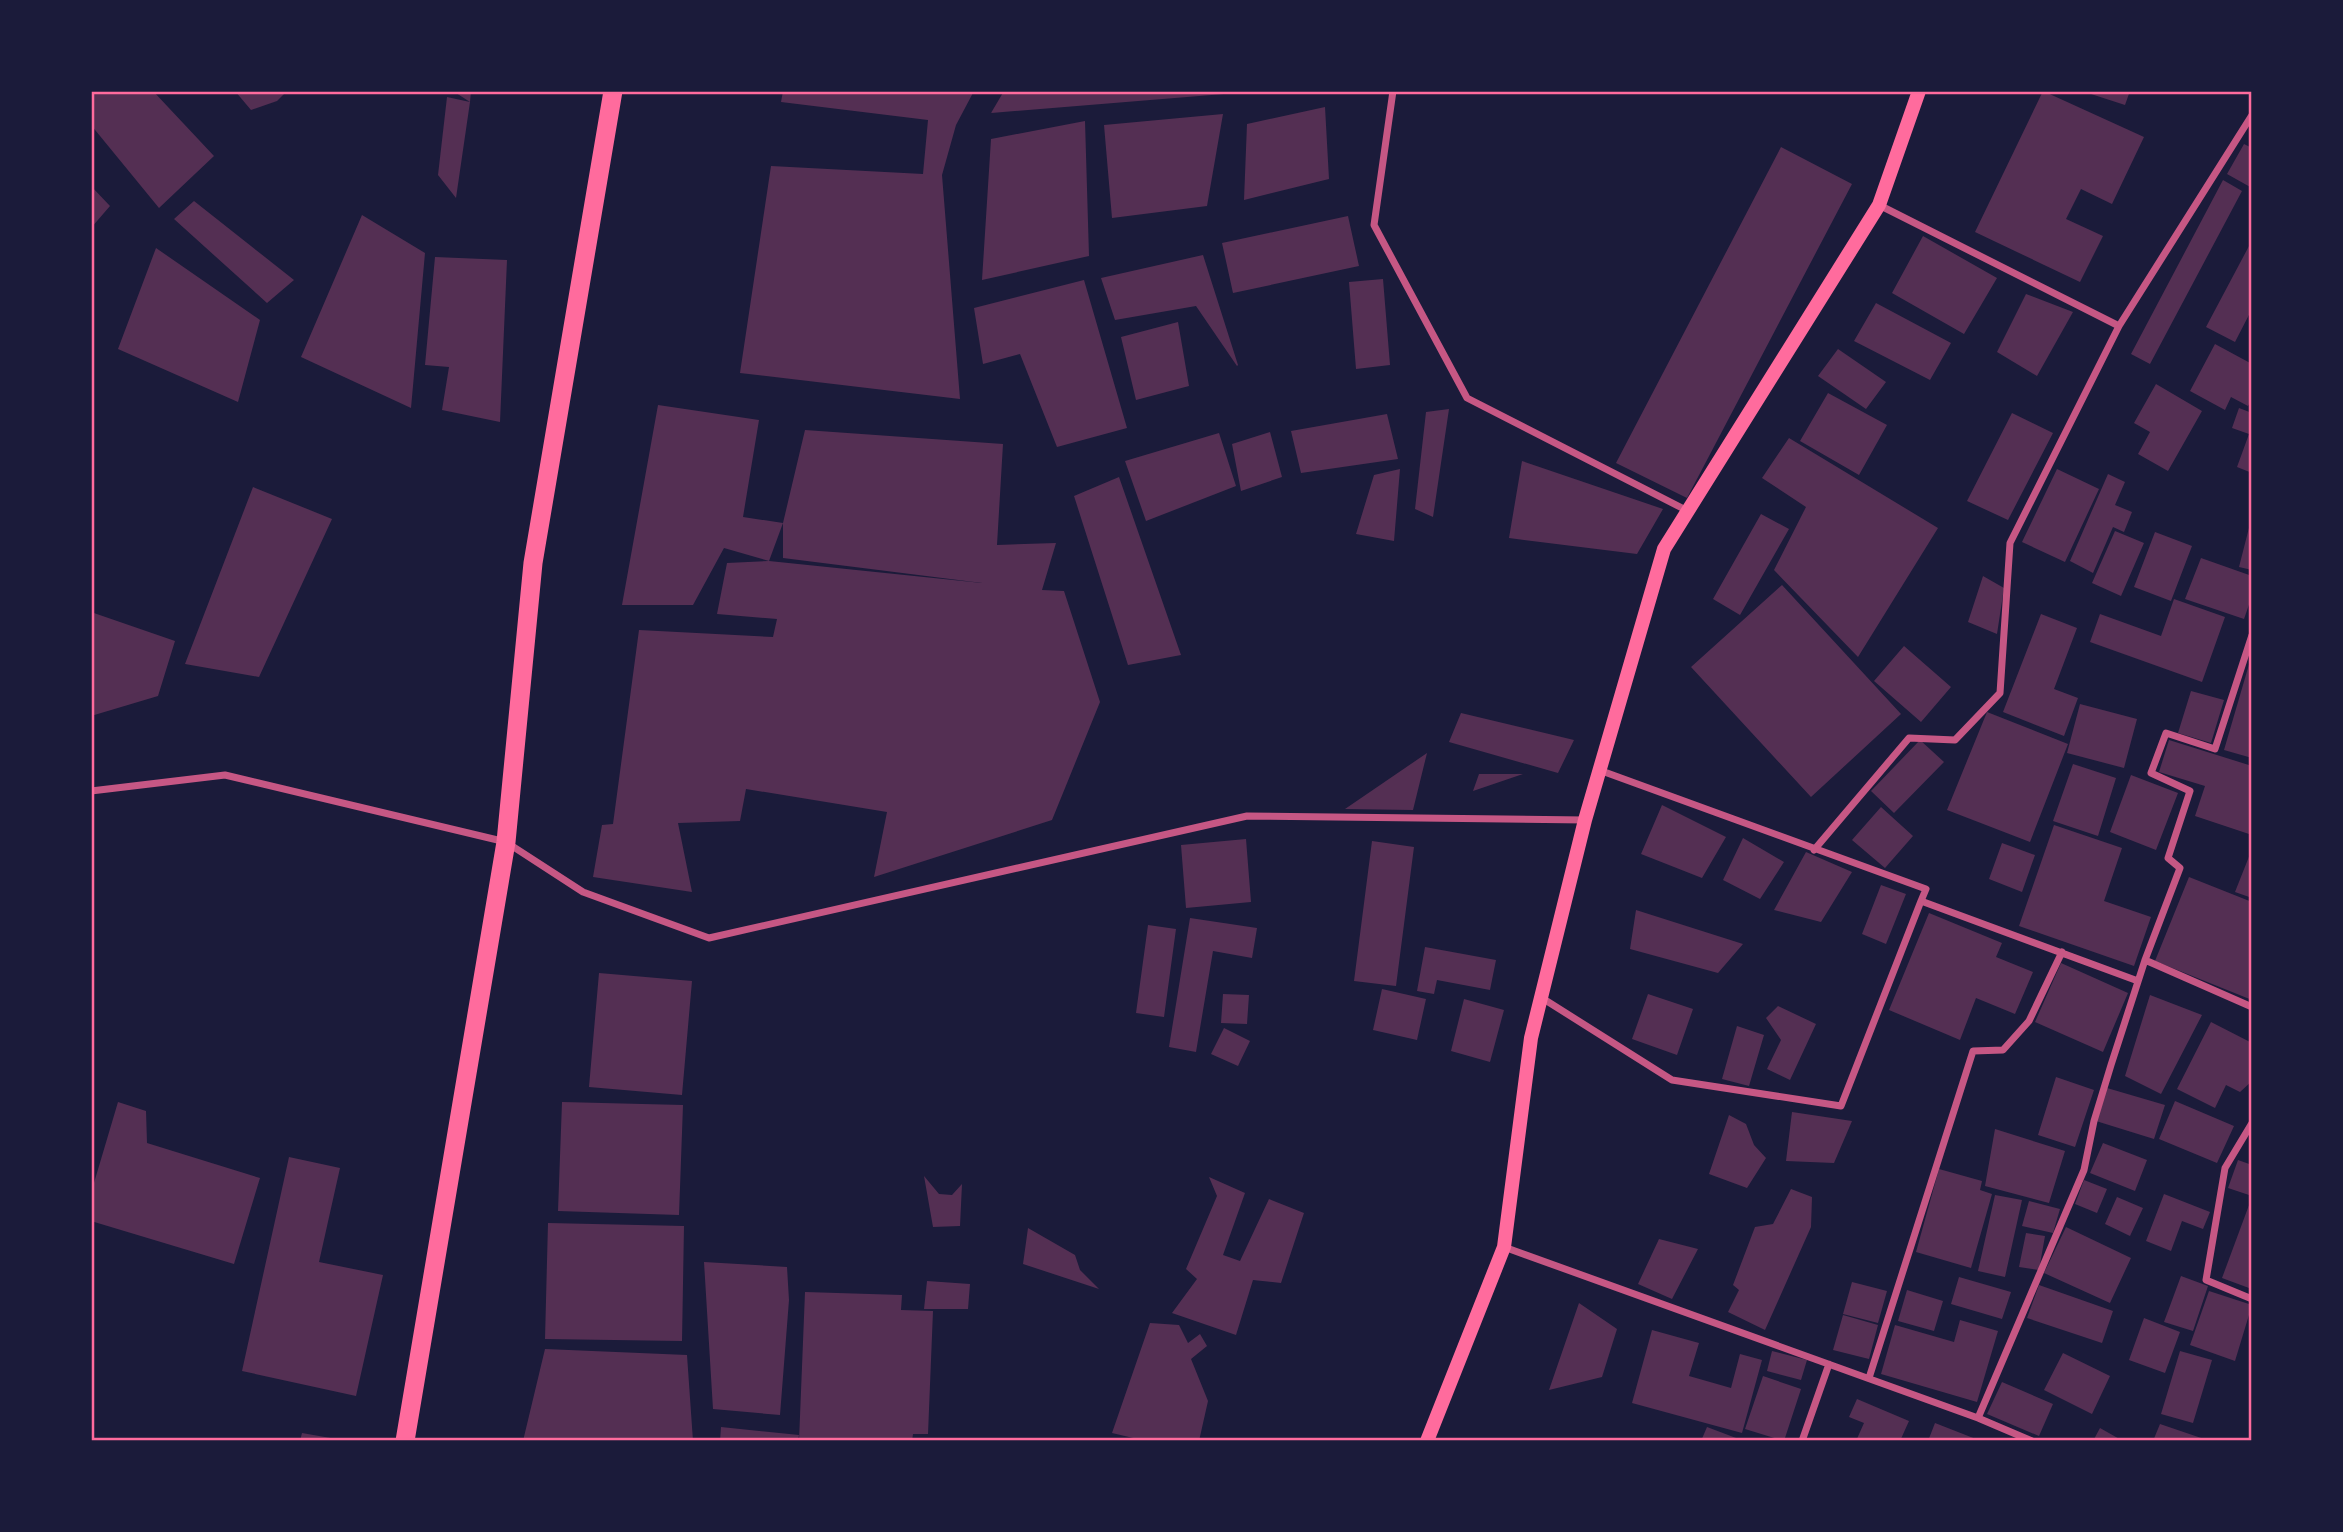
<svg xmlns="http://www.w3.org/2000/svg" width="2343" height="1532" viewBox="0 0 2343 1532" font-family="Georgia,serif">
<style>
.building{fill:#542f53}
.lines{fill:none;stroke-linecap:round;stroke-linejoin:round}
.minor{stroke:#c65784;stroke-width:7}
.secondary{stroke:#ff6b9d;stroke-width:14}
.trunk{stroke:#ff6b9d;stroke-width:19}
.neatline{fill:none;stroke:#ff6b9d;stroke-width:2.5}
</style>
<rect width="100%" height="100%" fill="#1b1b3a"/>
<path class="building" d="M91,91H153L214,156L159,208L91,125Z
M235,91H287L277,101L251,110Z
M453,91H471L470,102Z
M783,91H974L956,125L942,175L960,399L740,373L771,166L923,174L928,120L781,102Z
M1004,91H1236V93L991,113Z
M2043,91L2144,137L2112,204L2081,189L2066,219L2103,236L2080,282L1975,232Z
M2092,91H2130L2125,105L2091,94Z
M447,97L470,102L456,198L438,175Z
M1325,107L1329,179L1244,200L1247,124Z
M1223,114L1207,206L1112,218L1104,125Z
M1085,121L1089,256L982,280L991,139Z
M2244,144L2252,148V188L2227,174Z
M1781,147L1852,184L1687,498L1616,463Z
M2223,180L2242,191L2150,364L2131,354Z
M91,186L110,206L91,228Z
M194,201L294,280L267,303L174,219Z
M362,215L425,253L411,408L301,357Z
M1348,216L1359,266L1233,293L1222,243Z
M1923,236L1997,278L1964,334L1892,293Z
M2249,246L2252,248V309L2235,342L2206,327Z
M156,248L260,320L238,402L118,349Z
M1203,255L1238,365L1237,366L1196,306L1115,320L1101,278Z
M435,257L507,260L500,422L442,410L449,367L425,365Z
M1383,279L1390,365L1356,369L1349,282Z
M1084,280L1127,428L1057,447L1020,354L983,364L974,308Z
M2026,294L2073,312L2037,376L1997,352Z
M1876,303L1951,343L1930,380L1854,341Z
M1178,322L1189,386L1136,400L1121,337Z
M2215,344L2252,364V399L2248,406L2231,397L2225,410L2190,391Z
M1838,349L1886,382L1866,409L1818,376Z
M2156,384L2202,411L2168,471L2138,454L2150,432L2134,423Z
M1828,393L1887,425L1859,475L1800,441Z
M658,405L759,420L743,517L783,523L769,561L724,548L693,605H622Z
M2239,408L2252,413V473L2237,467L2249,434L2232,428Z
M1449,409L1433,517L1415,509L1426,412Z
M2012,413L2053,433L2008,520L1967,501Z
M1387,414L1398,459L1301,473L1291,431Z
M805,430L1003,444L997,545L1056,543L1042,590L1064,591L1100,702L1052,820L874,877L887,812L746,789L740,821L678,823L692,892L593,877L602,825L613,824L639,630L773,637L777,619L717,614L727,563L769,561L982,583L783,558V523Z
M1270,432L1282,477L1241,491L1232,444Z
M1219,433L1236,486L1146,521L1125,461Z
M1789,438L1938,528L1858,657L1774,570L1806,507L1762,478Z
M1522,461L1663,509L1637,554L1509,538Z
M1400,469L1394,541L1356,534L1374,475Z
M2057,469L2099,489L2065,562L2022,542Z
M2108,474L2125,482L2115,505L2132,512L2124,532L2113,527L2093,573L2070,561Z
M1119,477L1181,655L1128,665L1074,496Z
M253,487L332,519L259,677L185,664Z
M1761,514L1789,529L1740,615L1713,599Z
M2252,516V570L2239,567Z
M2115,531L2144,543L2121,596L2092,583Z
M2155,532L2192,546L2171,601L2134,587Z
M2201,558L2252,576V596L2244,619L2185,599Z
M1983,576L2004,588L1997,634L1968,622Z
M1782,585L1901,714L1811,797L1691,667Z
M2174,599L2225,617L2202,682L2090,642L2100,614L2161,636Z
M91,612L175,641L158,696L91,716Z
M2041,614L2077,628L2054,689L2078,698L2064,736L2003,712Z
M1904,646L1951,687L1921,722L1874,681Z
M2250,661L2252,662V758L2224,750Z
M2191,691L2224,700L2211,743L2178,733Z
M2080,704L2137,719L2124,768L2067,753Z
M1987,712L2068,744L2030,842L1947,810Z
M1461,713L1574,740L1558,773L1449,742Z
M1920,740L1944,762L1894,813L1871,791Z
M2169,740L2252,766V835L2195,816L2205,786L2159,772Z
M1427,753L1413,810L1345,809Z
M2073,764L2116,778L2098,836L2053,821Z
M1479,774H1523L1473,791Z
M2131,775L2178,793L2156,850L2110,832Z
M1662,805L1726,837L1702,878L1641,854Z
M1881,807L1913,836L1885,868L1852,840Z
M2054,825L2122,848L2104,901L2151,917L2134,966L2019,926Z
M1743,838L1784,862L1760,899L1723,880Z
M1246,839L1251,902L1186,908L1181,845Z
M1372,841L1414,847L1396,986L1354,981Z
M2002,843L2035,855L2022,892L1989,879Z
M2252,849V898L2235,892Z
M1806,852L1852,872L1821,922L1774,910Z
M2189,877L2252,902V1000L2155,961Z
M1881,885L1906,894L1886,944L1862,934Z
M1636,910L1743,944L1718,973L1630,949Z
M1929,913L2002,943L1996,957L2033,972L2015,1014L1976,998L1960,1040L1889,1010Z
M1190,918L1257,928L1252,958L1213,951L1196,1052L1169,1047Z
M1148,925L1176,929L1164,1017L1136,1013Z
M1425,947L1496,960L1490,990L1437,980L1434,994L1417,991Z
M2061,963L2128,993L2103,1052L2035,1022Z
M599,973L692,981L682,1095L589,1087Z
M1382,989L1426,999L1417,1040L1373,1030Z
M1223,994L1249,995L1247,1024L1221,1023Z
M1648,994L1693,1009L1677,1055L1632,1039Z
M2150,995L2202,1015L2161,1094L2125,1076Z
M1464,999L1504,1010L1490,1062L1451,1051Z
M1778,1006L1816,1024L1790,1080L1767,1069L1781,1040L1766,1018Z
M2211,1022L2252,1043V1081L2240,1092L2226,1085L2215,1108L2177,1089Z
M1737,1026L1764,1035L1749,1086L1722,1079Z
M1224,1028L1250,1041L1238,1066L1211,1054Z
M2056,1077L2094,1090L2075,1147L2038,1135Z
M2107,1088L2165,1105L2154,1139L2096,1121Z
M2175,1101L2234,1126L2217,1163L2159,1139Z
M118,1102L146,1111L147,1143L260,1178L234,1264L91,1221V1193Z
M562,1102L683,1105L679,1215L558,1211Z
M1792,1112L1852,1121L1834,1163L1786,1161Z
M1729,1115L1746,1124L1754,1145L1766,1158L1747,1188L1709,1174Z
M1995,1129L2065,1151L2049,1203L1985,1186Z
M2103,1143L2147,1160L2135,1191L2090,1173Z
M289,1157L340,1168L319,1262L383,1275L356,1396L242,1371Z
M2238,1160L2252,1165V1196L2228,1188Z
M1939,1169L1982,1181L1980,1190L1992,1194L1971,1268L1916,1252Z
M924,1176L939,1194L952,1195L962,1184L960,1226L933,1227Z
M1209,1177L1245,1193L1223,1255L1240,1261L1269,1199L1304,1213L1281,1283L1253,1280L1236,1335L1172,1313L1197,1279L1186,1269L1217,1196Z
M2084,1180L2107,1189L2097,1213L2075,1204Z
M1791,1189L1812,1197L1811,1227L1765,1330L1728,1312L1739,1290L1733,1285L1755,1227L1773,1224Z
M2164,1194L2210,1212L2203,1229L2182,1221L2171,1251L2146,1241Z
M1995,1195L2022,1200L2005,1277L1978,1271Z
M2117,1197L2143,1208L2130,1236L2105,1224Z
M2252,1197V1278L2249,1288L2222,1278Z
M2029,1201L2060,1209L2053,1233L2022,1226Z
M548,1223L684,1226L682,1341L545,1339Z
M2066,1227L2131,1258L2110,1303L2044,1273Z
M1028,1228L1075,1255L1080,1270L1099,1289L1023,1264Z
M2026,1233L2045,1236L2039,1270L2019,1267Z
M1659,1239L1698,1249L1672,1299L1638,1284Z
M704,1262L787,1267L789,1300L780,1415L713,1409Z
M2181,1276L2208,1286L2193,1331L2164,1322Z
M1959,1277L2011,1292L2002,1319L1951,1304Z
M927,1281L970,1284L968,1309H924Z
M1852,1282L1887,1291L1878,1323L1843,1314Z
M2039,1285L2113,1311L2102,1343L2027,1318Z
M1907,1290L1943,1301L1934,1331L1898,1321Z
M2209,1291L2252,1305L2235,1361L2190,1345Z
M805,1292L902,1295L901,1310L933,1311L928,1434H913L912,1441H799Z
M1579,1303L1617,1329L1602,1377L1549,1390Z
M1843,1315L1878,1325L1869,1359L1833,1350Z
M2144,1318L2180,1332L2165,1373L2129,1360Z
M1960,1320L1998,1331L1977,1402L1881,1374L1895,1325L1954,1342Z
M1150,1323L1179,1325L1188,1343L1200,1334L1207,1346L1191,1359L1208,1401L1199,1441H1146L1112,1433Z
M1652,1330L1699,1343L1689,1376L1731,1388L1740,1354L1762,1360L1742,1433L1632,1403Z
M545,1349L687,1355L693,1441H523Z
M1772,1351L1807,1360L1801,1380L1767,1371Z
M2180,1351L2212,1360L2193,1423L2161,1414Z
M2063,1353L2110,1376L2092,1414L2044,1390Z
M1763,1376L1801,1389L1784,1441L1745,1429Z
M2002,1382L2053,1404L2039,1436L1987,1414Z
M1857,1399L1909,1421L1900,1441H1856L1864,1423L1849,1417Z
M1935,1423L1981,1441H1928Z
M2160,1424L2210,1441H2153Z
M721,1427L799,1435L798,1441H720Z
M1707,1427L1744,1441H1701Z
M2100,1428L2123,1441H2093Z
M302,1433L342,1440V1441H300Z"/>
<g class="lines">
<path class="minor" d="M1393,91L1374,225L1467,398L1688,511
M1879,205L2119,326L2252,115
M1599,770L1926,889L1921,901L2138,981
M91,791L225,775L506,842L583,892L709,938L1247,816L1585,820
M1814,850L1909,738L1955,740L2000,693L2010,543L2119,326
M2145,960L2252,1007
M1542,998L1672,1080L1841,1106L1921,901
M2252,1123L2225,1168L2206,1280L2252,1299
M1504,1247L1978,1418L2032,1441
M1869,1378L1973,1051L2003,1050L2029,1021L2062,952
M1978,1418L2084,1170L2094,1121L2111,1065L2145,960L2180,868L2168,858L2190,791L2151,773L2166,733L2215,749L2252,635
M1802,1441L1829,1364"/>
<path class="secondary" d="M1427,1441L1504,1247L1531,1038L1585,820L1664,549L1879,205L1919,91"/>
<path class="trunk" d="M405,1441L506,842L533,563L613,91"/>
</g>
<rect width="2343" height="1532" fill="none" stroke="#1b1b3a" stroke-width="186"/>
<rect x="93" y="93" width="2157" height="1346" class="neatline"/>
</svg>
